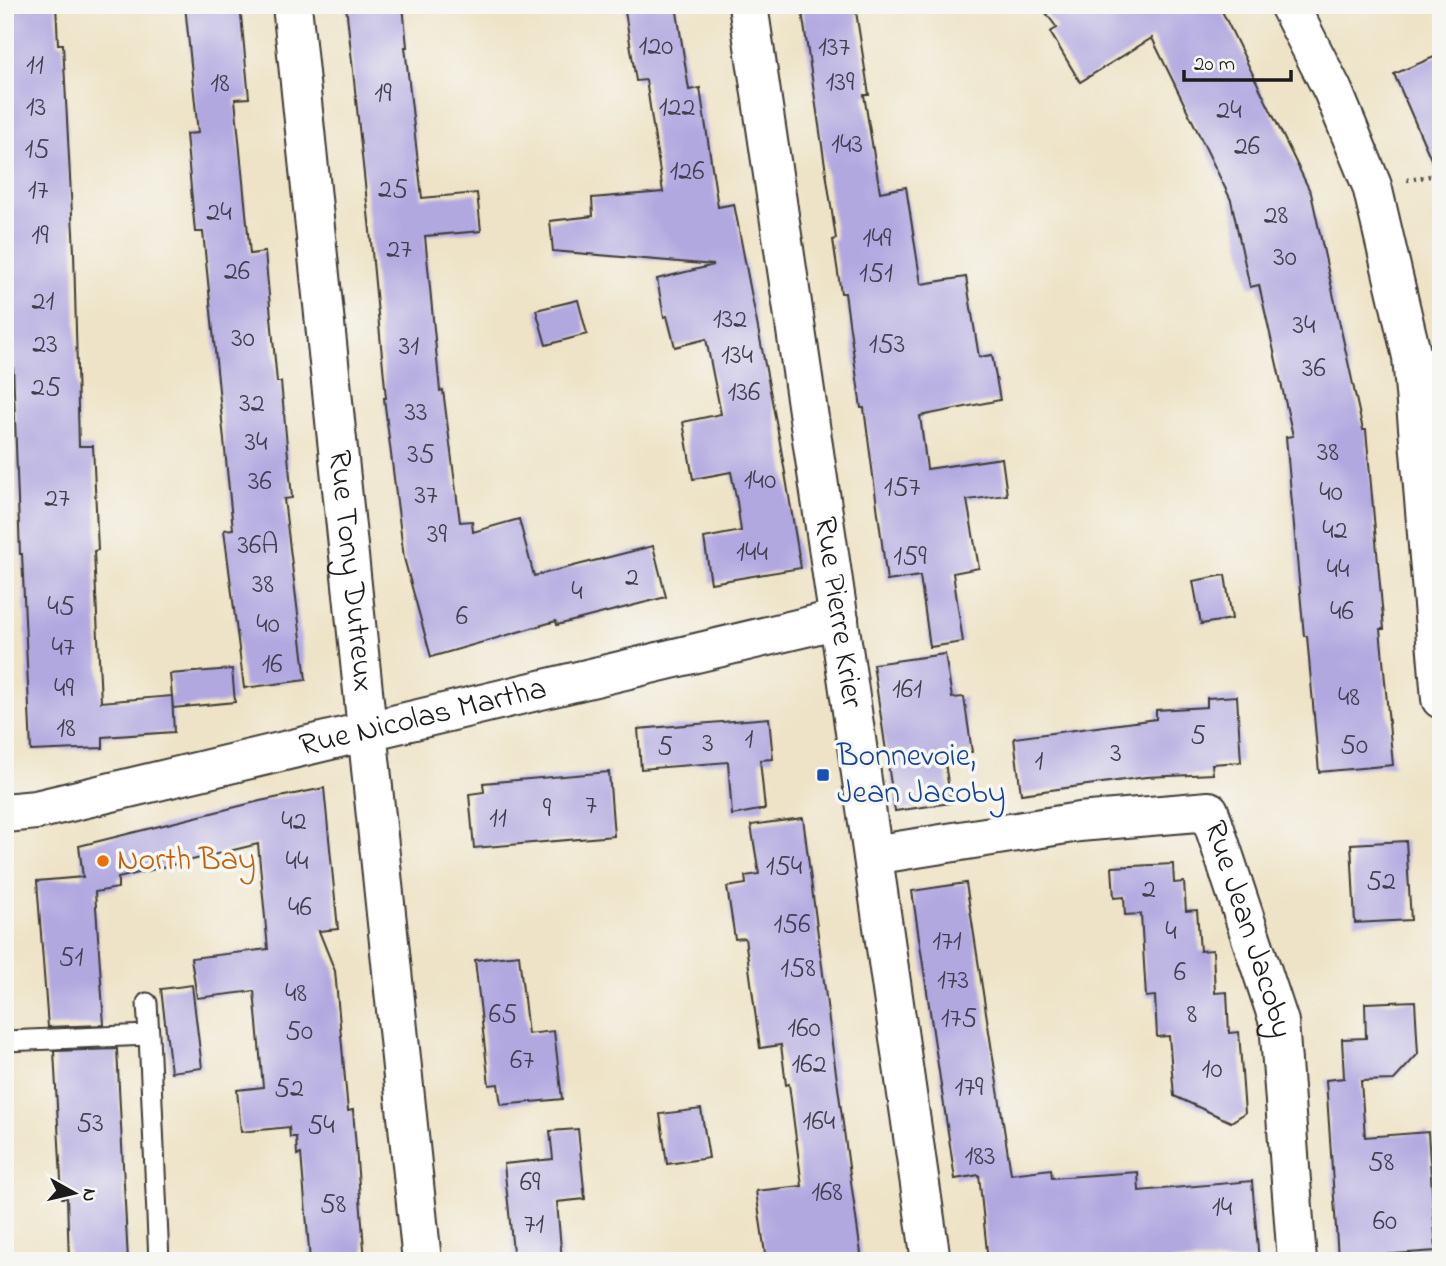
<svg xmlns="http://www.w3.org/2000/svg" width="1446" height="1266" viewBox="0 0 1446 1266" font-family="'Indie Flower',sans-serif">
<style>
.building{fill:#b1a8e0}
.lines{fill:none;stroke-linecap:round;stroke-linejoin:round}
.lane-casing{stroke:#3c3a36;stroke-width:23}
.street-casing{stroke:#3c3a36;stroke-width:42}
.secondary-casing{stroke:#3c3a36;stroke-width:42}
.path{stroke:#3c3a36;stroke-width:4.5;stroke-dasharray:2 5;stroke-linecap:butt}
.lane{stroke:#fff;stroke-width:19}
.street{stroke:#fff;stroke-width:38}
.secondary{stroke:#fff;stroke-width:38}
.transit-dot{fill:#1a4fb4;stroke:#f6f6f2;stroke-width:2.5}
.food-dot{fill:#e8710a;stroke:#f6f6f2;stroke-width:2.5}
.labels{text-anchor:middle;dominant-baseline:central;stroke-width:7;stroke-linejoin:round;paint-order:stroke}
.number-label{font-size:28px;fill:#413f4d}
.street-label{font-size:32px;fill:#1c1c1c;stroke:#f6f6f2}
.transit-label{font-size:32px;fill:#164399;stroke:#f6f6f2;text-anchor:start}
.food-label{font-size:32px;fill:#c56008;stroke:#f6f6f2;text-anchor:start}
</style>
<rect width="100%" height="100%" fill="#f6f6f2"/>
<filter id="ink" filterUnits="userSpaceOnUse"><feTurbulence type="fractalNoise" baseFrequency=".0143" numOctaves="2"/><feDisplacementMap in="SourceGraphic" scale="14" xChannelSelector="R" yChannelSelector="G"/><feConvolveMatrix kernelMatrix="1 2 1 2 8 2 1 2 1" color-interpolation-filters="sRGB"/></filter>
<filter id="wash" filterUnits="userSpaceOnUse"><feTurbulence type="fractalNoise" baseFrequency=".00686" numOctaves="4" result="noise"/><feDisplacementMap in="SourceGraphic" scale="28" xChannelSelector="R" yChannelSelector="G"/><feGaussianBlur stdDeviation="1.57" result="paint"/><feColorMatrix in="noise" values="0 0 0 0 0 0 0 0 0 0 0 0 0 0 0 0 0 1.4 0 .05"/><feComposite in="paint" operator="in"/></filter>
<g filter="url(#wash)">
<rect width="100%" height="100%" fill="#eee3c6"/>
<g id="blocks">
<path class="building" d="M5,5H56L58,44H63L74,252L79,446H93L98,550L94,551L101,702L172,696L174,732L103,737V748L31,751L22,554H20L9,256H7L5,219Z
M185,5H240L249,98L235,99L250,254L265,252L277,382H281L292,498L284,499L306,680L244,688L224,530L233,529L203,232H195L186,134L198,133Z
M346,5H403L407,47H405L422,198L477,193L481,231L425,236L440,391L443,390L460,522L472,521L473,532L519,519L534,576L653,546L666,597L557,625L556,621L431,657L404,558L384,398H386L370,231Z
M624,5H676L689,90L700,88L718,207L734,204L779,437L801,568L711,583L704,538L741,531L737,502L731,472L693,479L683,422L721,414L706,339L675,347L667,316L664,317L657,279L714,265L553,251L550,221L593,216L592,198L663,192L646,80L636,81Z
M801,5H855L869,95H864L880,192L906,187L921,284L966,277L979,357L992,355L1000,400L920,416L927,469L1002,458L1007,495L967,500L979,568L953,573L963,642L930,647L920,576L887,581L864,408H861L845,293H841L833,240L836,239Z
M1040,5H1219L1311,193L1363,430H1366L1384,629H1380L1393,765L1319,772L1307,636H1304L1286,437L1293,436L1259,285L1250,287L1231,200L1152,38L1080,82L1050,32L1057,28Z
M1441,54V182L1394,74Z
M578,300L587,334L546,345L536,310Z
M1225,575L1232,619L1201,624L1193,581Z
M945,654L952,698L964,697L972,752L944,756L951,803L895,811L873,664Z
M232,669L235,702L173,708L170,674Z
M1237,696L1241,762L1212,764L1213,774L1146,777L1021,794L1014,738L1156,719V710L1207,707V698Z
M769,718L773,759L760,760L765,809L732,815L728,762L641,769L638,729Z
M609,772L614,836L474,848L469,794L484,792L483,783Z
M324,788L338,929L319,931L335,971L348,1111L353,1110L365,1261H310L301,1154L297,1155L296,1137H290L289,1127L241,1132L237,1090L263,1087L254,991L197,998L191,958L268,949L258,844L118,878V888L95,892L104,1025L48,1027L37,881L83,877L79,846L260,801Z
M803,818L832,1044L862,1261H766L756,1191L802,1186L789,1084L786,1085L781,1045L760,1048L745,938L735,939L727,887L746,884L745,876L759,874L751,825Z
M1406,841L1411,920L1355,923L1351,844Z
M1173,864L1174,883L1184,882L1186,911L1197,910L1200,951L1213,950L1215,993L1227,992L1229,1033L1239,1032L1245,1113L1231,1122L1174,1096L1169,1036L1157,1037L1155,996L1146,997L1141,914L1125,915L1124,897L1114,898L1112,867Z
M966,883L1011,1174L1051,1169L1052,1178L1138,1172L1139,1191L1252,1181L1259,1261H988L979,1175L955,1179L912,891Z
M519,955L528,1034L554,1031L562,1099L501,1105L498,1084L489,1085L475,960Z
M192,985L202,1068L171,1072L161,989Z
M1415,1001L1418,1054L1394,1080L1361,1081L1365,1137L1428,1132L1436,1251L1338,1258L1326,1080L1344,1078L1342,1039L1366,1038L1365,1003Z
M117,1049L128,1261H69L67,1198H62L54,1051Z
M701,1109L709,1158L667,1164L660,1114Z
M578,1129L585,1199L557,1202L562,1261H514L504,1164L553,1159L550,1131Z"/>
</g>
</g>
<g filter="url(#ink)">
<use href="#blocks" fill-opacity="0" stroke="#3c3a36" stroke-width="2"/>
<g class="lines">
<defs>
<path id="lane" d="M147,1003L149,1035
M5,1041L149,1035L159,1261"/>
<g id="street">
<path id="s1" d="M292,5L422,1261"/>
<path d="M1289,5L1333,91L1372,186L1412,357L1441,699"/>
<path id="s2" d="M873,855L1079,822L1209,811L1279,1022L1297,1261"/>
</g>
<g id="secondary">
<path id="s3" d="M748,5L846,669L931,1261"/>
<path id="s4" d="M5,813L36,810L839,619"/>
</g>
</defs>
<use href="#lane" class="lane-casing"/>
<use href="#street" class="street-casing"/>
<use href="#secondary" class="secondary-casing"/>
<path class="path" d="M1407,180L1441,174"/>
<use href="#lane" class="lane"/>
<use href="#street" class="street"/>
<use href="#secondary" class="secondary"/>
</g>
</g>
<rect class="transit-dot" x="816" y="768" width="14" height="14" rx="3.5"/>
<circle class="food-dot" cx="103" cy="861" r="7"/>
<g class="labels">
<g class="number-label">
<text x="656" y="47">120</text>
<text x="834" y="48">137</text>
<text x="35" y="66">11</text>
<text x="840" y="83">139</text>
<text x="220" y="84">18</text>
<text x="383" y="94">19</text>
<text x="36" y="108">13</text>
<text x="677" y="108">122</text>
<text x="1229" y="111">24</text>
<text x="847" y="145">143</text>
<text x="1247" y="147">26</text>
<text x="37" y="150">15</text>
<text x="687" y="172">126</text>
<text x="393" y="190">25</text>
<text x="38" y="191">17</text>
<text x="219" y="213">24</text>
<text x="1276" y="216">28</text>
<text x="40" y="236">19</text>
<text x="877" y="239">149</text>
<text x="399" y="250">27</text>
<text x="1285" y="258">30</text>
<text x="237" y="272">26</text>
<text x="876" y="274">151</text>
<text x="43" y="302">21</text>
<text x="730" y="320">132</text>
<text x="1304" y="326">34</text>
<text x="243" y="339">30</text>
<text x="45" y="345">23</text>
<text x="887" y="345">153</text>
<text x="409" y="347">31</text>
<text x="737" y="356">134</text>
<text x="1314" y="369">36</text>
<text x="46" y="388">25</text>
<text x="744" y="393">136</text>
<text x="252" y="404">32</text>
<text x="416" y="413">33</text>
<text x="256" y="443">34</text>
<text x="1328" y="453">38</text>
<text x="421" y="455">35</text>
<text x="760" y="481">140</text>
<text x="260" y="482">36</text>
<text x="902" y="488">157</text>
<text x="1331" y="493">40</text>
<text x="426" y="496">37</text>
<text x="57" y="499">27</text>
<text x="1335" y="531">42</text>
<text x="437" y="535">39</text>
<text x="258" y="546">36A</text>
<text x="752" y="553">144</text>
<text x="910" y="557">159</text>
<text x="1338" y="570">44</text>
<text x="632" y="578">2</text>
<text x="263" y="585">38</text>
<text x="577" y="592">4</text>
<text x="61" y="607">45</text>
<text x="1342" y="612">46</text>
<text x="462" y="617">6</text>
<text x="268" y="625">40</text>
<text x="63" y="648">47</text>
<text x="272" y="665">16</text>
<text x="64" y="689">49</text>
<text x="907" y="690">161</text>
<text x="1349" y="698">48</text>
<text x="66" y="729">18</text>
<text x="1198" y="736">5</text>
<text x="749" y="740">1</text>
<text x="708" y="744">3</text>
<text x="1354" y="746">50</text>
<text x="665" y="747">5</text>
<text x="1116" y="754">3</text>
<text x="1039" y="762">1</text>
<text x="591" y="806">7</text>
<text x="547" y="809">9</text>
<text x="498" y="819">11</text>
<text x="294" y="822">42</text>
<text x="297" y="862">44</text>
<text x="784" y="867">154</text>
<text x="1381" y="882">52</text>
<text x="1149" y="890">2</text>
<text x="300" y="908">46</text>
<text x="792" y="925">156</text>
<text x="1171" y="932">4</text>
<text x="947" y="942">171</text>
<text x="71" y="958">51</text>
<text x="798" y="969">158</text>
<text x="1180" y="973">6</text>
<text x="953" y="981">173</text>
<text x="296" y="994">48</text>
<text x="503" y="1015">65</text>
<text x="1192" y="1015">8</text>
<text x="959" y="1019">175</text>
<text x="804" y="1029">160</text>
<text x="299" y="1032">50</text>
<text x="522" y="1061">67</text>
<text x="809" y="1065">162</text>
<text x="1212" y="1070">10</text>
<text x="969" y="1088">179</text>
<text x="289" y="1089">52</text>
<text x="819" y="1122">164</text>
<text x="90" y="1124">53</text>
<text x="321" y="1126">54</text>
<text x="980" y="1157">183</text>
<text x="1381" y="1163">58</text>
<text x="530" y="1183">69</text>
<text x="827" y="1193">168</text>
<text x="333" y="1205">58</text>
<text x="1222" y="1208">14</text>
<text x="1385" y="1222">60</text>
<text x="534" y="1225">71</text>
</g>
<g class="street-label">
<text stroke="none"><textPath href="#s1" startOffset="569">Rue Tony Dutreux</textPath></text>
<text stroke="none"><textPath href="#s3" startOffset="614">Rue Pierre Krier</textPath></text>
<text stroke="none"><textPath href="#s4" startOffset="429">Rue Nicolas Martha</textPath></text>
<text stroke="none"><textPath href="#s2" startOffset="464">Rue Jean Jacoby</textPath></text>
</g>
<g class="transit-label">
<text x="837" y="757">Bonnevoie,<tspan x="837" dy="37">Jean Jacoby</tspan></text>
</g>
<g class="food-label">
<text x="117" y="861">North Bay</text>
</g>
</g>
<rect width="1446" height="1266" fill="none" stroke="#f6f6f2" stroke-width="28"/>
<g transform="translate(74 1193) rotate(98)" stroke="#f6f6f2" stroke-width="5" paint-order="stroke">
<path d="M0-5L12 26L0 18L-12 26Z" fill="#1c1c1c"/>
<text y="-10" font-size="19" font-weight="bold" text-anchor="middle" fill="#1c1c1c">N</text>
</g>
<path d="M1184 70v10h107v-10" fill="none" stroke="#1c1c1c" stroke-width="3.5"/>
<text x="1194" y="70" font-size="21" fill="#1c1c1c" stroke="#f6f6f2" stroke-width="5" paint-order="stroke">20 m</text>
</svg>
